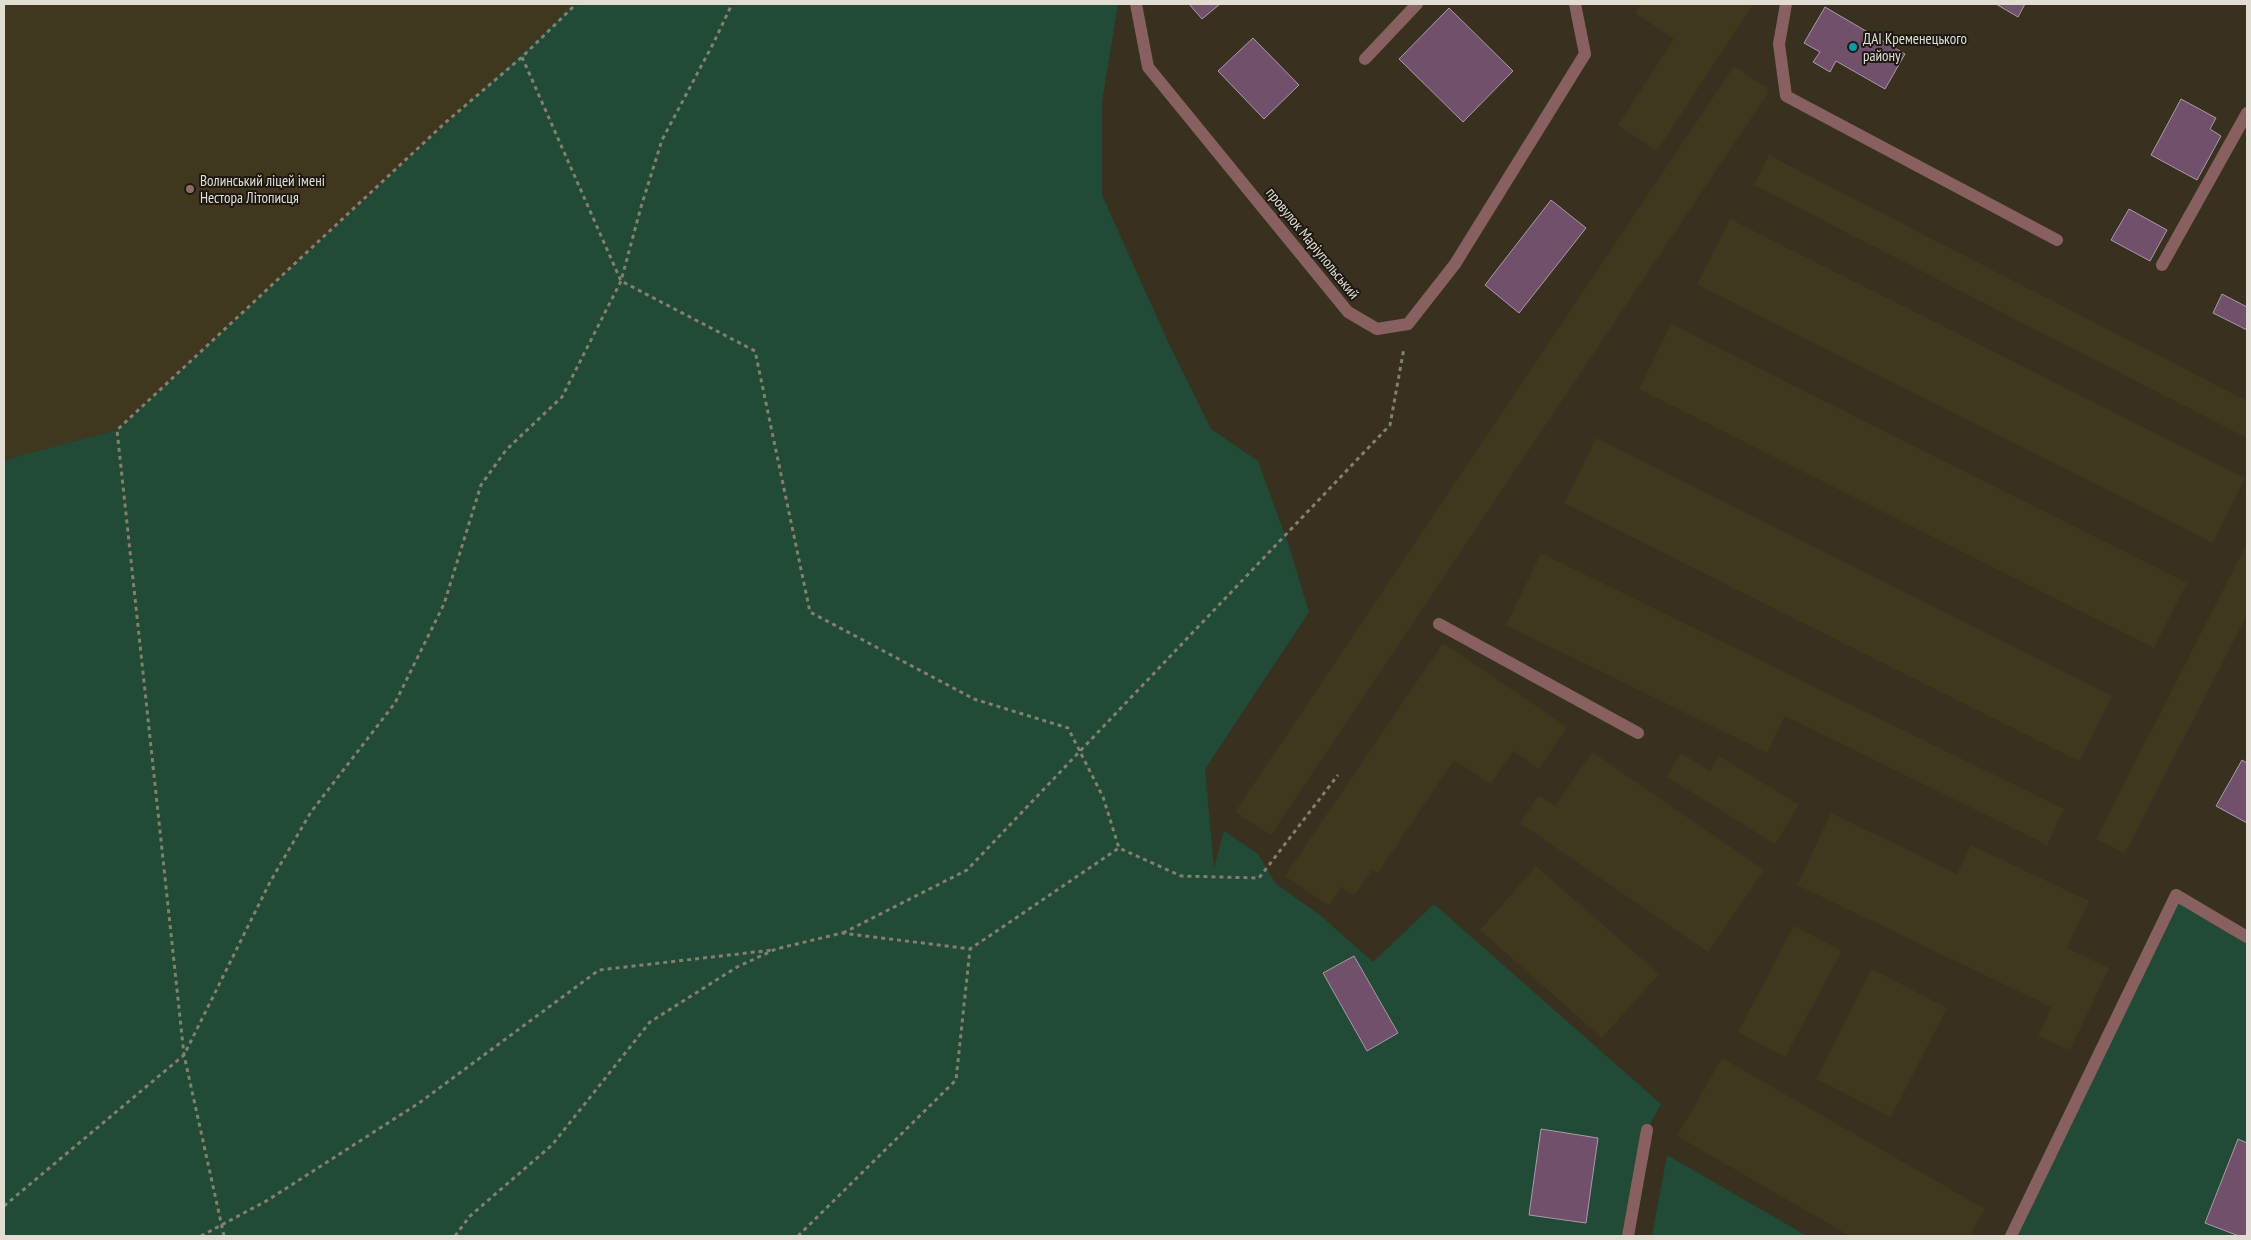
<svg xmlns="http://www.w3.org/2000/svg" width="2251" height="1240" viewBox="0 0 2251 1240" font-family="'PT Sans Narrow',sans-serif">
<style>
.built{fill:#40371f}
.green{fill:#214a37}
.building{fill:#70506a;stroke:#ac99a8}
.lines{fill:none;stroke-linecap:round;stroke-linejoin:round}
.path{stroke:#847f70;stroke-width:3;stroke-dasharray:4 4;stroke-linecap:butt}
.minor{stroke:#896060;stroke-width:12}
.culture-dot{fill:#0f9aa8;stroke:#1c1912;stroke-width:2}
.education-dot{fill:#8d6e63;stroke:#1c1912;stroke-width:2}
.labels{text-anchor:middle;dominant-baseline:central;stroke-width:4;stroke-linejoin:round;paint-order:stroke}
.poi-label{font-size:15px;fill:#e1ddd2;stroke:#1c1912;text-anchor:start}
.street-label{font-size:15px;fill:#e1ddd2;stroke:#1c1912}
</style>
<rect width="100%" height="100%" fill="#383120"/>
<path class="built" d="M4,4H575L117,430L12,458L4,463Z
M1641,4H1753L1657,151L1618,125L1674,39L1635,13Z
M1734,66L1770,90L1271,835L1235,812Z
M1769,155L2247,401V438L1754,185Z
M1730,219L2245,478L2213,543L1697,284Z
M1671,324L2187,583L2154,648L1639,389Z
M1596,438L2112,696L2079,761L1564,503Z
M2247,543V615L2125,853L2096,839Z
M1541,553L2064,809L2047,845L1785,716L1767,753L1506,625Z
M1443,643L1567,727L1539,769L1513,751L1491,784L1454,760L1378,873L1372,870L1354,896L1341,887L1329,906L1285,876Z
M1592,752L1764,870L1708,952L1520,823L1539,795L1555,806Z
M1681,753L1710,771L1719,756L1799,805L1775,844L1667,777Z
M1831,813L1957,874L1971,845L2089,901L2067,948L2109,968L2070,1050L2038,1036L2051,1007L1797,885Z
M1536,866L1659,974L1602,1038L1480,930Z
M1794,926L1842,951L1785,1057L1738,1032Z
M1872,969L1947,1008L1891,1117L1816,1079Z
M1722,1058L1985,1209L1970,1236H1850L1677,1136Z"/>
<path class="green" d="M575,4H1118L1102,102V195L1169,344L1211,429L1258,461L1288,543L1309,612L1205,769L1214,868L1224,831L1258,854L1276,884L1320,915L1373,962L1434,904L1661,1104L1647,1130L1628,1236H4V463L11,458L117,430Z
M2176,895L2247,937V1236H2011Z
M1667,1155L1807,1236H1652Z"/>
<path class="building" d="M1189,4H1220L1202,19Z
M1996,4H2025L2018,17Z
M1825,7L1905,54L1885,89L1836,61L1830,72L1813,62L1820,52L1804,43Z
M1449,8L1513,71L1463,122L1399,59Z
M1253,38L1299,85L1264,119L1218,71Z
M2181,99L2216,118L2210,129L2221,136L2197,180L2151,155Z
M1551,200L1586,228L1519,313L1485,285Z
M2129,209L2167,230L2150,261L2111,240Z
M2222,294L2247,307V330L2213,313Z
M2242,760L2247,763V823L2216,806Z
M1354,956L1398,1033L1367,1051L1323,973Z
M1541,1129L1598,1138L1586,1223L1529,1215Z
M2238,1139L2247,1143V1236H2239L2205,1223Z"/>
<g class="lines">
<path class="path" d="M522,57L621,281L755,351L810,612L974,699L1068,728L1103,797L1119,848
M843,933L967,870L1390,425L1404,348
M4,1206L184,1055L270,882L311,812L395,703L444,604L481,485L506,450L562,397L621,281L641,207L662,140L714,42L732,4
M201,1236L268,1200L419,1103L599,970L773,950
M224,1236L184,1055L117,430L446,122L522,57L576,4
M455,1236L470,1216L552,1145L650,1022L737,967L776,949L842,933L970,949L1119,848L1181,876L1259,878L1338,775
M798,1236L956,1080L970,949"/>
<path class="minor" d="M1136,4L1148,67L1348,312L1377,329L1408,324L1455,264L1585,54L1575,4
M1786,4L1779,44L1786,96L2057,240
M1365,59L1417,4
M2162,265L2247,113
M1439,624L1638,733
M1628,1236L1647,1130
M2011,1236L2176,895L2247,937"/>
</g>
<circle class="culture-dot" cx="1853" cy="47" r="5"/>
<circle class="education-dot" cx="190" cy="189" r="5"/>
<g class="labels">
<g class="poi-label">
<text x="1863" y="38">ДАІ Кременецького<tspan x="1863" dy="17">району</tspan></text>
<text x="200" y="180">Волинський ліцей імені<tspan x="200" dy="17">Нестора Літописця</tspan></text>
</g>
<g class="street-label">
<text transform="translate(1313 243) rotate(51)">провулок Маріупольський</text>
</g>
</g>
<rect width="2251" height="1240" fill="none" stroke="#e1ddd2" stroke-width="10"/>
</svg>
